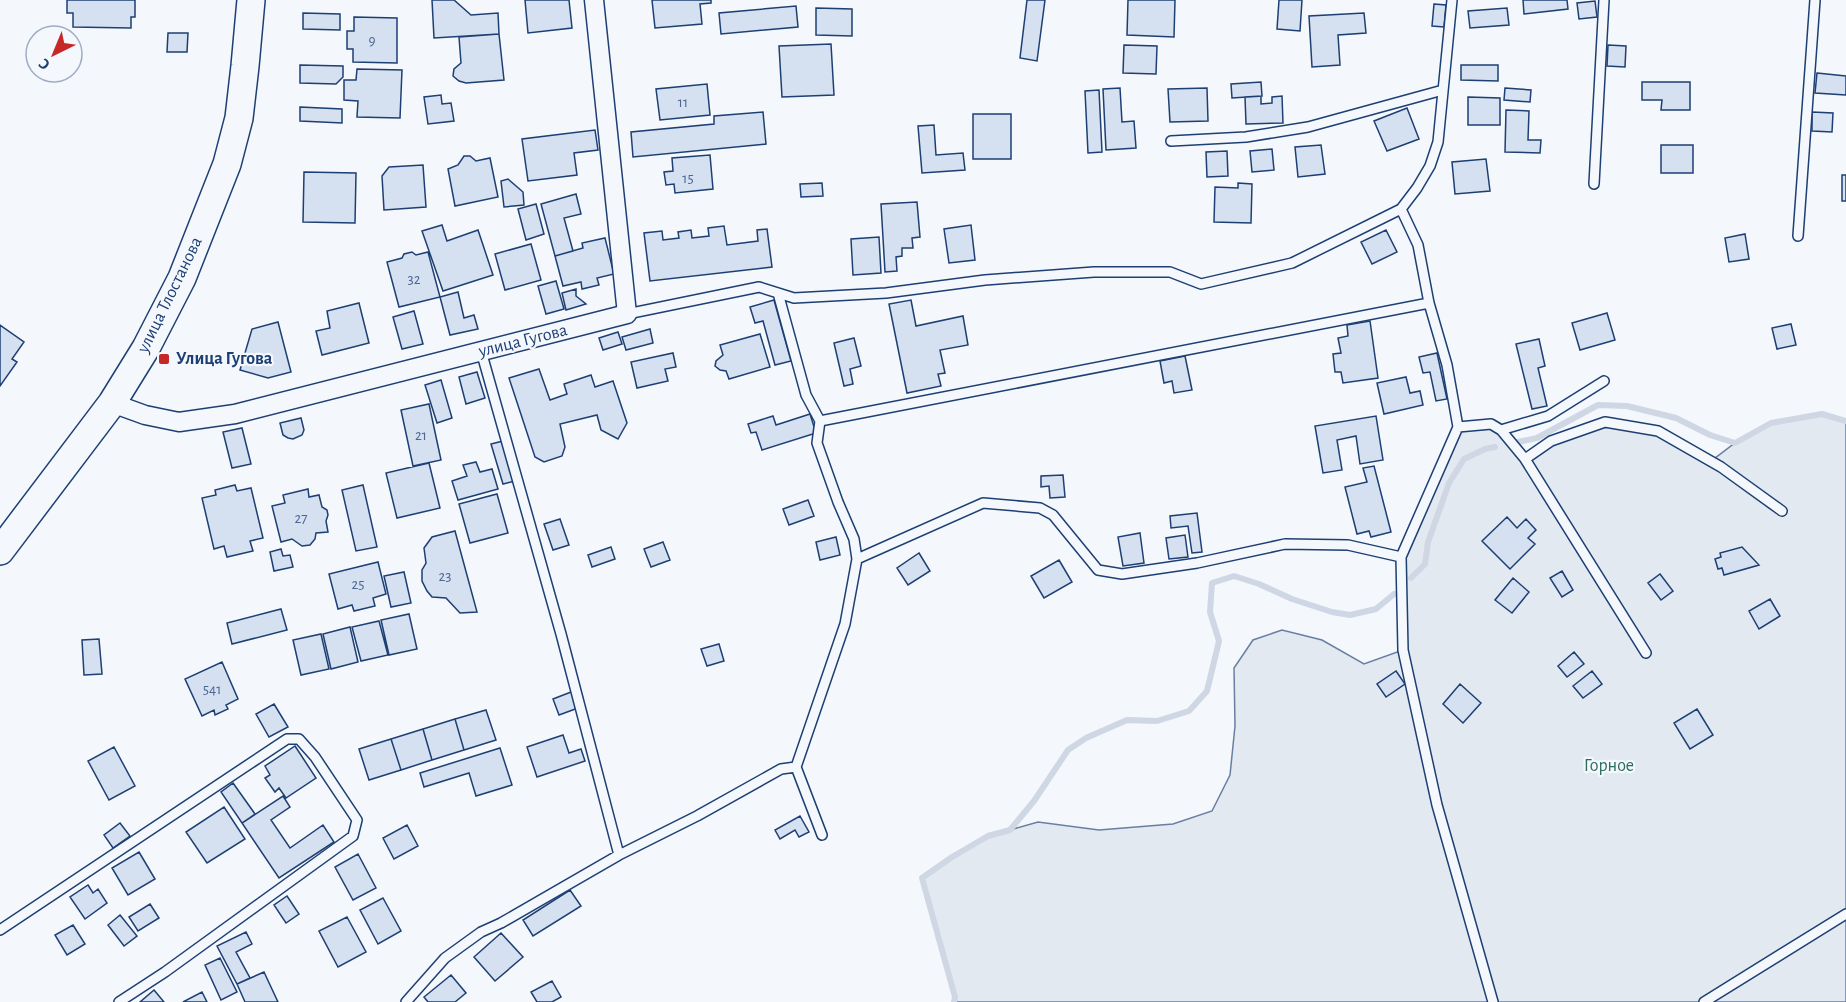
<svg xmlns="http://www.w3.org/2000/svg" width="1846" height="1002" viewBox="0 0 1846 1002" font-family="'Alegreya Sans',sans-serif">
<style>
.green{fill:#e3e9f0;stroke:#687fa3;stroke-width:1.5}
.lines{fill:none;stroke-linecap:round;stroke-linejoin:round}
.stream{stroke:#cfd7e4;stroke-width:6}
.building{fill:#d5e0f0;stroke:#1d3f73;stroke-width:1.5}
.lane-casing{stroke:#1d3f73;stroke-width:12}
.street-casing{stroke:#1d3f73;stroke-width:21}
.secondary-casing{stroke:#1d3f73;stroke-width:30}
.lane{stroke:#f4f7fb;stroke-width:9}
.street{stroke:#f4f7fb;stroke-width:18}
.secondary{stroke:#f4f7fb;stroke-width:27}
.poi-dot{fill:#c62828;stroke:#f4f7fb;stroke-width:2}
.labels{text-anchor:middle;dominant-baseline:central;stroke-width:4.5;stroke-linejoin:round;paint-order:stroke}
.number-label{font-size:15px;fill:#4b6792}
.street-label{font-size:18px;fill:#1d3f73;stroke:#f4f7fb}
.poi-label{font-size:18px;font-weight:bold;fill:#1d3f73;stroke:#f4f7fb;text-anchor:start}
.park-label{font-size:18px;fill:#2c6c60;stroke:#f4f7fb}
</style>
<rect width="100%" height="100%" fill="#f4f7fb"/>
<path class="green" d="M1822,414L1846,421V1002H954L955,997L922,878L952,857L988,836L1038,822L1099,830L1173,824L1212,811L1230,775L1235,726L1234,668L1253,640L1282,630L1322,640L1364,664L1403,650L1401,557L1458,427L1491,424L1525,458L1551,441L1605,422L1658,431L1711,461L1735,443L1771,423Z"/>
<g class="lines">
<path class="stream" d="M1518,442L1537,438L1598,405L1627,406L1676,418L1710,435L1735,443L1771,423L1822,414L1846,421
M1411,578L1425,564L1428,542L1449,483L1464,459L1485,449L1495,447
M954,1002L955,997L922,878L952,857L988,836L1010,830L1034,801L1068,750L1086,738L1127,720L1157,721L1189,711L1207,691L1219,641L1210,612L1212,583L1234,576L1259,584L1292,599L1332,612L1350,615L1376,609L1394,594"/>
</g>
<path class="building" d="M67,0H135V17H131V28L73,27V13H67Z
M432,0H454L471,15L498,13L499,34L434,38Z
M525,0H569L572,28L528,33Z
M652,0H711V3L700,4L702,24L655,28Z
M1027,0H1045L1037,61L1020,58Z
M1128,0H1175L1174,37L1127,35Z
M1279,0H1302L1300,31L1277,29Z
M1523,0H1567L1568,9L1524,14Z
M1595,1L1597,17L1579,19L1577,3Z
M1434,4L1446,5L1444,27L1432,26Z
M796,6L798,27L721,34L719,13Z
M816,8L852,9V36L816,35Z
M1507,8L1509,25L1470,28L1468,11Z
M303,13L340,14V30L303,29Z
M1364,13L1366,33L1338,35L1340,65L1312,67L1309,16Z
M354,17L397,18V63L353,62V49H347V31H354Z
M168,33H188L187,52H167Z
M499,34L504,80L466,83L459,81L453,76L454,69L461,63L459,37Z
M831,44L834,95L782,97L779,46Z
M1124,45L1157,46L1156,74L1123,73Z
M1608,45L1626,46L1625,67L1607,66Z
M300,65L343,66V77L336,84L300,83Z
M1461,65H1498V81L1461,80Z
M357,69L402,70L400,118L357,117L358,101L344,100V80H356Z
M1817,73L1846,76V95L1815,93Z
M1261,82L1262,96L1232,98L1231,84Z
M1642,82H1690V110H1661L1662,100H1642Z
M707,84L710,115L660,120L656,89Z
M1120,88L1122,122L1134,121L1136,148L1106,150L1103,89Z
M1207,88L1208,121L1170,122L1168,89Z
M1505,88L1531,90L1530,102L1504,100Z
M1099,90L1102,152L1088,153L1085,91Z
M441,95L442,104L451,103L454,121L428,124L424,97Z
M1261,96V104L1272,103V97L1282,96L1283,123L1246,124L1245,97Z
M1468,97L1500,98V125H1468Z
M300,107L342,109V123L300,121Z
M1407,108L1419,139L1387,151L1374,121Z
M1506,110L1529,111L1528,140H1541L1540,153L1505,152Z
M763,112L766,144L633,157L631,132L714,124V116Z
M1812,112L1833,113L1832,132L1812,131Z
M973,114H1011V159H973Z
M934,125L936,155L963,153L965,170L922,173L918,126Z
M595,130L598,150L574,153L577,175L528,181L522,139Z
M1321,145L1325,174L1298,177L1295,147Z
M1661,145H1693V173H1661Z
M1272,149L1274,170L1252,172L1250,151Z
M1227,151L1228,176L1207,177L1206,152Z
M710,155L713,189L675,193L674,184L666,185L664,172L673,171L672,158Z
M464,156H470L476,161L490,158L498,197L455,206L448,169L458,165Z
M1486,159L1490,191L1455,194L1452,162Z
M423,165L426,207L384,210L382,176L389,167Z
M304,172L356,173L355,223L303,222Z
M1842,175H1846V201H1842Z
M508,179L523,192L524,205L504,207L501,181Z
M822,183L823,196L801,197L800,184Z
M1238,183L1252,184L1251,223L1214,222L1215,187L1238,188Z
M576,194L581,214L564,218L573,251L555,256L541,204Z
M917,202L920,237L912,238L913,248H902V256L896,257L897,271L885,272L881,204Z
M536,204L544,234L526,240L518,209Z
M442,225L447,241L478,230L493,275L443,291L422,231Z
M971,225L975,260L949,263L944,229Z
M724,226L727,245L758,241L757,230L767,229L772,267L650,281L644,233L662,231L663,240L679,238L678,232L691,230L692,238L709,236L708,228Z
M1386,230L1397,252L1372,264L1361,242Z
M1745,234L1749,259L1729,262L1725,238Z
M879,237L881,273L853,275L851,239Z
M605,238L614,274L597,278L599,285L582,289L581,282L563,286L555,256L583,248L582,243Z
M531,244L541,280L505,290L495,254Z
M412,252L416,255L428,252L440,297L399,307L387,262L402,258L404,254Z
M556,281L564,309L546,314L538,286Z
M576,289V296L586,304L566,310L562,293Z
M458,292L464,318L474,315L478,329L450,335L440,297Z
M774,300L791,361L775,365L763,321L755,323L750,307Z
M911,300L916,326L963,316L968,345L940,350L945,373L938,374L941,386L907,393L889,304Z
M359,303L369,343L322,355L316,331L330,328L327,311Z
M414,311L423,344L402,349L393,317Z
M1607,313L1615,340L1580,350L1572,323Z
M1370,321L1378,378L1343,383L1341,372H1335L1333,354L1341,353L1338,338L1348,336L1347,325Z
M278,322L291,372L268,378L240,370L252,329Z
M1791,324L1796,345L1777,349L1772,328Z
M0,325L24,342L12,359L17,362L0,386Z
M650,329L653,343L626,350L622,337Z
M618,332L622,344L603,350L599,338Z
M760,334L770,367L729,379L726,371L720,370L715,366L716,361L723,355L720,345Z
M854,338L861,366L850,369L853,384L844,386L834,343Z
M1539,339L1545,366L1538,368L1547,406L1532,409L1516,344Z
M673,353L676,367L665,369L668,381L637,388L631,362Z
M1437,353L1447,399L1436,401L1430,372L1423,373L1419,357Z
M1185,356L1192,390L1174,393L1172,381L1164,383L1160,361Z
M539,369L550,400L567,394L564,384L591,375L595,387L613,381L627,423L618,439L601,430L597,415L560,424L565,447L562,456L544,462L535,457L509,378Z
M477,372L485,398L466,404L459,377Z
M1406,377L1410,393L1420,391L1423,405L1384,414L1377,383Z
M441,380L452,418L437,423L425,385Z
M429,404L441,460L413,466L401,410Z
M810,414L816,433L762,450L756,432L751,433L748,424L773,416L776,425Z
M1376,416L1383,460L1360,464L1356,436L1337,440L1342,470L1323,473L1315,426Z
M301,418L304,430L302,435L293,439L288,438L283,435L280,423Z
M242,428L251,464L232,468L223,432Z
M503,441L515,481L503,484L491,444Z
M476,462L480,472L492,469L498,489L458,500L452,481L467,476L463,465Z
M429,463L440,508L397,518L386,473Z
M1374,466L1391,532L1371,537L1369,531L1357,534L1345,487L1367,482L1363,468Z
M1063,475L1065,497L1050,498L1049,486L1041,487V476Z
M235,485L237,491L251,488L263,538L250,541L253,551L227,557L224,546L214,549L202,498L216,495L215,490Z
M363,485L377,547L356,551L342,490Z
M308,489L309,497L319,495L322,507L327,510L328,515L326,521L328,532L316,533L315,539L310,545L302,546L292,539L281,542L272,506L285,503L283,495Z
M497,494L508,533L470,543L459,504Z
M808,500L814,516L789,525L783,509Z
M1197,513L1202,552L1192,553L1188,526L1171,528L1170,516Z
M1507,517L1517,528L1526,519L1536,530L1528,538L1535,544L1510,569L1482,541Z
M560,519L569,545L553,550L544,524Z
M455,531L477,612L460,613L446,598L432,597L427,591L422,581V570L426,563L424,548L432,537Z
M1140,533L1144,563L1123,566L1118,537Z
M1185,535L1188,557L1169,559L1166,538Z
M836,537L840,555L820,560L816,542Z
M663,542L670,560L651,567L644,549Z
M611,547L615,559L592,567L588,555Z
M1742,547L1759,565L1724,575L1722,568L1718,569L1715,559L1721,557L1720,553Z
M281,549L283,556L290,555L293,567L274,571L270,552Z
M919,553L930,571L908,585L897,568Z
M1059,560L1072,582L1044,598L1031,576Z
M378,562L386,594L373,598L375,606L354,611L352,605L338,609L329,574Z
M1562,571L1573,590L1562,597L1550,578Z
M404,572L411,603L391,607L384,576Z
M1660,574L1673,591L1661,600L1648,583Z
M1513,578L1529,592L1512,613L1495,600Z
M1770,599L1780,616L1759,629L1749,611Z
M281,609L287,630L232,644L227,623Z
M409,614L417,649L389,655L381,620Z
M379,621L388,655L361,661L352,627Z
M350,627L358,662L331,669L323,634Z
M321,634L329,669L301,675L293,640Z
M99,639L102,674L84,675L82,640Z
M719,644L724,661L707,666L701,649Z
M1574,652L1584,664L1567,677L1558,666Z
M222,662L238,699L226,705L228,709L215,715L214,710L202,716L185,679Z
M1396,671L1405,684L1386,697L1377,684Z
M1592,671L1602,684L1583,698L1573,686Z
M1460,684L1481,703L1463,723L1443,704Z
M571,692L578,708L559,715L553,699Z
M274,704L288,727L269,737L256,714Z
M1697,709L1713,735L1690,749L1674,723Z
M486,710L496,740L464,750L455,719Z
M455,719L464,750L432,760L423,729Z
M423,729L432,760L401,770L391,739Z
M563,735L569,753L581,749L585,761L537,777L527,747Z
M391,739L401,770L369,780L359,749Z
M295,746L316,778L286,798L279,788L275,792L265,778L270,775L265,766Z
M114,747L135,786L109,800L88,761Z
M500,748L512,785L476,796L469,773L424,787L420,773Z
M233,783L255,814L242,823L221,792Z
M283,796L290,807L271,820L290,848L323,825L334,842L279,878L242,823Z
M224,807L245,839L207,863L186,832Z
M800,816L809,832L799,837L795,830L780,839L775,830Z
M120,823L130,836L113,848L104,835Z
M407,825L418,846L394,859L383,838Z
M139,852L155,879L128,895L112,868Z
M358,854L376,888L353,900L335,867Z
M88,885L93,893L98,889L107,903L85,919L70,897Z
M570,890L581,906L533,936L523,920Z
M287,896L299,914L286,923L274,905Z
M383,898L401,931L378,944L360,910Z
M150,904L159,918L138,931L129,917Z
M120,915L137,936L124,946L108,925Z
M347,917L366,952L338,967L319,931Z
M73,925L85,944L67,955L55,935Z
M246,932L252,944L236,952L250,978L237,984L217,946Z
M501,933L523,957L495,981L474,957Z
M220,958L237,992L221,1000L205,965Z
M264,972L278,1002H245L237,984Z
M451,975L466,993L455,1002H428L424,997Z
M552,981L561,997L552,1002H537L531,992Z
M154,990L164,1002H140Z
M202,992L207,1002H183Z"/>
<g class="lines">
<defs>
<path id="lane" d="M1171,141L1246,137L1308,127L1443,90
M1594,184L1604,0
M1401,209L1418,245L1429,303L1447,365L1458,427L1401,557L1403,650L1437,805L1493,1002
M1798,236L1815,0
M778,293L806,395L820,421L817,443L838,502L854,539L857,559L845,624L796,767L822,835
M627,314L759,287L794,298L886,293L985,280L1094,272H1170L1201,284L1292,263L1401,209L1417,188L1430,166L1438,142L1452,0
M481,351L561,634L619,855
M820,421L1429,303
M1458,427L1491,424L1501,430L1525,459L1551,441L1605,422L1658,431L1721,467L1782,511
M1501,430L1548,416L1604,381
M1525,459L1646,653
M857,559L983,503L1040,508L1053,515L1098,570L1122,574L1197,563L1285,544L1348,545L1401,557
M0,930L287,739H299L315,757L357,820L353,836L165,972L119,1002
M406,1002L445,958L481,932L501,923L619,855L697,816L781,769L796,767
M1704,1002L1846,914"/>
<path id="street" d="M112,403L145,415L179,422L235,414L627,314L594,0"/>
<path id="secondary" d="M0,551L112,403L146,348L182,278L227,164L239,118L245,66L251,0"/>
</defs>
<use href="#lane" class="lane-casing"/>
<use href="#street" class="street-casing"/>
<use href="#secondary" class="secondary-casing"/>
<use href="#lane" class="lane"/>
<use href="#street" class="street"/>
<use href="#secondary" class="secondary"/>
</g>
<rect class="poi-dot" x="158" y="353" width="12" height="12" rx="3"/>
<g class="labels">
<g class="number-label">
<text x="372" y="40">9</text>
<text x="683" y="102">11</text>
<text x="688" y="178">15</text>
<text x="414" y="279">32</text>
<text x="421" y="435">21</text>
<text x="301" y="518">27</text>
<text x="445" y="576">23</text>
<text x="358" y="584">25</text>
<text x="212" y="689">541</text>
</g>
<g class="street-label">
<text transform="translate(170 295) rotate(-64)">улица Тлостанова</text>
<text transform="translate(523 341) rotate(-14)">улица Гугова</text>
</g>
<g class="poi-label">
<text x="176" y="359">Улица Гугова</text>
</g>
<g class="park-label">
<text x="1609" y="766">Горное</text>
</g>
</g>
<g transform="translate(54 54) rotate(223)"><circle r="28" fill="#f4f7fb" stroke="#9eadc5" stroke-width="1.5"/>
<path d="M0-4.5L10 22L0 15L-10 22Z" fill="#c62828"/>
<text y="-9" font-size="16" font-weight="bold" text-anchor="middle" fill="#1d3f73">С</text>
</g>
</svg>
